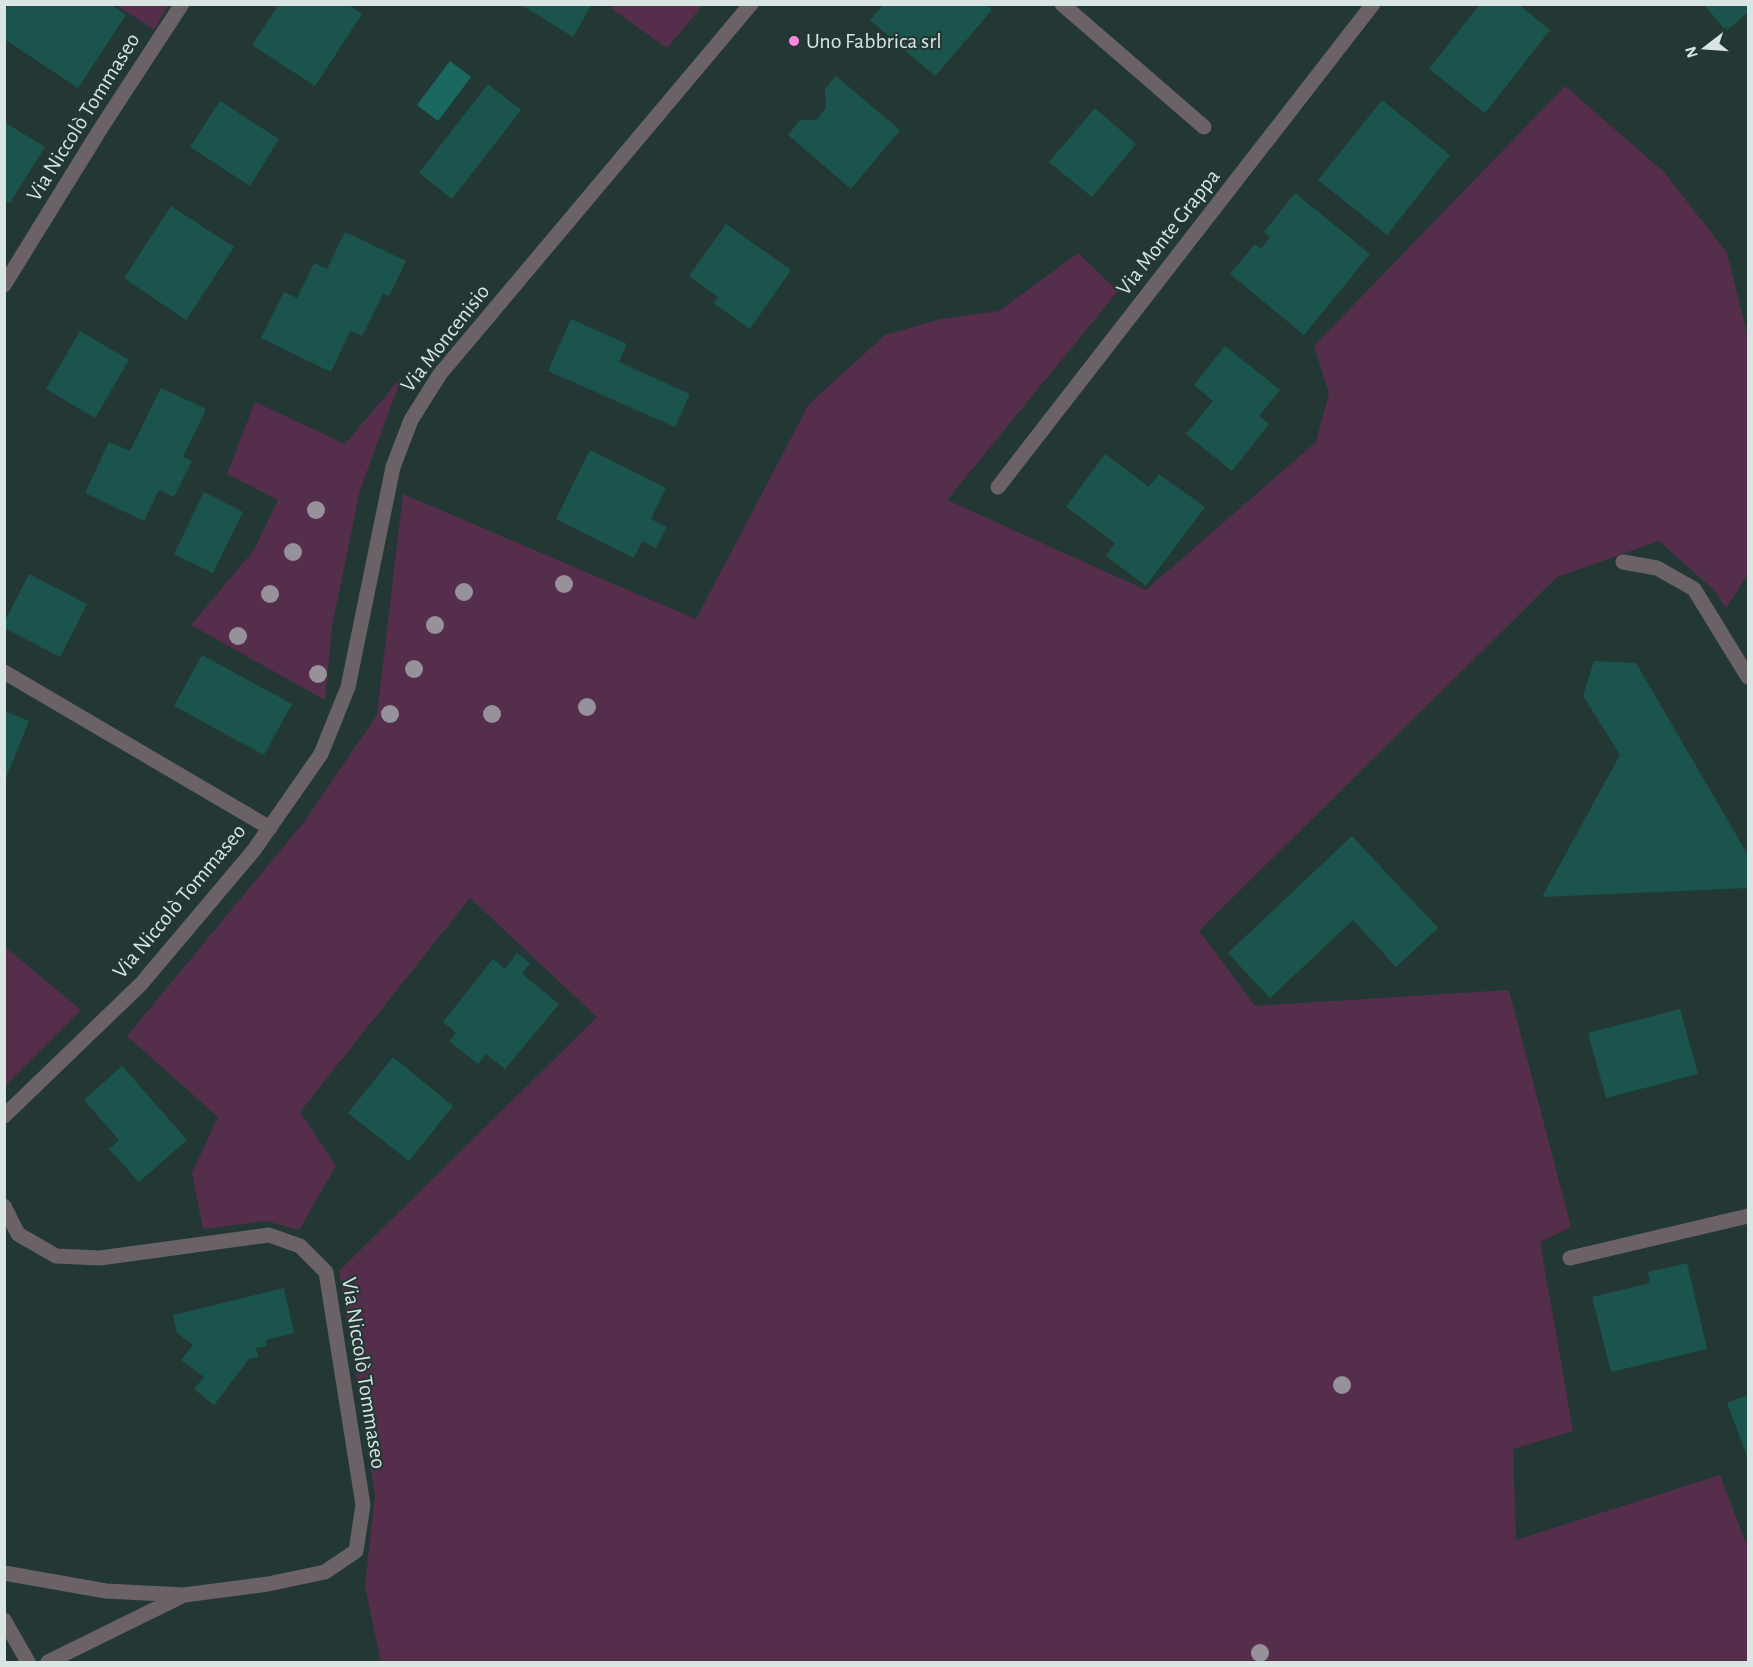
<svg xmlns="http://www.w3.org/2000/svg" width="1753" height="1667" viewBox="0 0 1753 1667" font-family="'Alegreya Sans',sans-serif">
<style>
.green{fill:#552e4c}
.water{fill:#196960}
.building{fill:#1a544d}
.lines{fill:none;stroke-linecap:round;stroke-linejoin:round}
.lane{stroke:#6a6267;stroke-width:15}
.street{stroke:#6a6267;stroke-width:15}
.tree{fill:#97919b}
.poi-dot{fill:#fd86e2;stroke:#233835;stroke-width:2}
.labels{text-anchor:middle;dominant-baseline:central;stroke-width:4.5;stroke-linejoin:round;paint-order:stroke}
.poi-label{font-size:22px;fill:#d8e5e2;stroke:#233835;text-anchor:start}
.street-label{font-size:22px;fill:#d8e5e2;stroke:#233835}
</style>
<rect width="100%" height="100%" fill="#233835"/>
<path class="green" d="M615,4H703V5L667,48L612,9Z
M117,5H168L154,30Z
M1565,86L1664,172L1727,253L1748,337V574L1726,608L1715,591L1659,541L1557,577L1199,931L1255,1006L1509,990L1571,1227L1540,1242L1573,1431L1513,1449L1516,1540L1720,1475L1748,1548V1662H381L365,1586L375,1495L339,1271L597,1017L470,898L300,1112L336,1166L299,1230L266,1221L203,1229L192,1173L218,1117L127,1036L304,822L377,715L403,494L696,619L809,404L885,335L941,319L999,311L1078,253L1118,291L947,500L1146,590L1316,442L1329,393L1314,346Z
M402,376L360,490L332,626L325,700L191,625L254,550L278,500L227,474L255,402L345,444Z
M5,947L81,1010L5,1086Z"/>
<path class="water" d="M450,61L471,77L438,121L417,105Z"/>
<path class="building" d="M9,4H110L126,15L78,88L4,39V12Z
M279,4H347L362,14L315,86L252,45Z
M520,4H592L573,37Z
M884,4H985L992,10L935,76L870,20Z
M1480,4H1518L1550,30L1485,113L1429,69Z
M1704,4H1748V12L1726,31Z
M836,76L900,130L851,189L788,135L800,120H816L826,108L825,89Z
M488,84L521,110L452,199L419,173Z
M1382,100L1450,155L1387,235L1318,180Z
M220,101L279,139L250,186L190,147Z
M1095,108L1136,144L1092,197L1049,162Z
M4,122L45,147L10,203L4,200Z
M1295,193L1370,254L1304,335L1230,274L1255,244L1261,249L1270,237L1264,232Z
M171,206L234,247L186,320L124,278Z
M726,224L791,270L750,329L713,303L718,297L689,276Z
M345,232L406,261L389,296L383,294L362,336L350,331L331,372L261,338L284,292L297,298L314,263L327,269Z
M571,319L627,344L619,362L690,394L675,427L548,371Z
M80,331L129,360L95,418L46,389Z
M1225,346L1280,390L1259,416L1269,424L1232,471L1186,434L1213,401L1194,385Z
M161,388L206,409L183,457L192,461L174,497L159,490L144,521L85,493L109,442L130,451Z
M590,450L666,488L651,519L667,527L656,548L642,541L634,558L556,519Z
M1105,454L1149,487L1159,474L1205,507L1146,586L1106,556L1115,543L1066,507Z
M204,492L243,512L213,573L174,554Z
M29,574L87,604L60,657L4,628V623Z
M202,655L292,704L264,755L174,706Z
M1594,661L1636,663L1748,855V888L1542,897L1620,755L1583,696Z
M4,711L29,721L5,780H4Z
M1352,836L1438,928L1396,967L1353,920L1270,998L1228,953Z
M517,953L530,963L522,974L559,1004L505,1069L486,1054L478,1064L449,1041L456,1033L443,1022L493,959L505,969Z
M1680,1009L1698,1074L1606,1098L1588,1033Z
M393,1057L453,1106L409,1161L348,1113Z
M122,1066L187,1140L139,1182L109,1149L119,1140L84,1100Z
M1687,1263L1707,1349L1611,1372L1592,1297L1650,1283L1648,1272Z
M284,1288L294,1333L266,1340L267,1346L256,1348L258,1357L249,1359L214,1405L194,1389L204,1377L181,1360L193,1345L177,1333L173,1315Z
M1748,1395V1459L1727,1403Z"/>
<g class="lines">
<path class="lane" d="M1062,4L1204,127"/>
<path class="street" d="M4,285L101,128L182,4
M998,487L1373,4
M1623,562L1657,568L1694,589L1748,677
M4,672L270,828
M4,1116L141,984L254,850L321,754L348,687L393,467L411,420L440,374L751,4
M4,1206L18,1234L56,1256L100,1258L269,1235L300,1246L326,1272L363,1505L356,1551L325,1572L268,1584L184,1595
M1570,1258L1748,1216
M4,1573L106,1591L184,1595L48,1662
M4,1620L28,1662"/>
</g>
<g class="tree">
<circle cx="316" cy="510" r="9"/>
<circle cx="293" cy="552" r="9"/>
<circle cx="564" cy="584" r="9"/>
<circle cx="464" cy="592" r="9"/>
<circle cx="270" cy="594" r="9"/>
<circle cx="435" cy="625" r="9"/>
<circle cx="238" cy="636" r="9"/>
<circle cx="414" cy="669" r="9"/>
<circle cx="318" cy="674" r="9"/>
<circle cx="587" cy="707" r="9"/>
<circle cx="390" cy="714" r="9"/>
<circle cx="492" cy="714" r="9"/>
<circle cx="1342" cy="1385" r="9"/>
<circle cx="1260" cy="1653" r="9"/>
</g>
<circle class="poi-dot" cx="794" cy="41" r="6"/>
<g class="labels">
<g class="poi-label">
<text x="806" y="41">Uno Fabbrica srl</text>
</g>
<g class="street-label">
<text transform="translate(83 117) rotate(-58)">Via Niccolò Tommaseo</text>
<text transform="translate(1168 232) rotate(-52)">Via Monte Grappa</text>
<text transform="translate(445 338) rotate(-52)">Via Moncenisio</text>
<text transform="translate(179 901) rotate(-50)">Via Niccolò Tommaseo</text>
<text transform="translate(364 1373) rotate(81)">Via Niccolò Tommaseo</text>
</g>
</g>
<rect width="1753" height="1667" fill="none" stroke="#d8e5e2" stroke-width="12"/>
<g transform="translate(1705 48) rotate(253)" stroke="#233835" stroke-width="4.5" paint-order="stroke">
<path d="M0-4.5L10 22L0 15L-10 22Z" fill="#d8e5e2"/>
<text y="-9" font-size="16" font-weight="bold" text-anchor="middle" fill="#d8e5e2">N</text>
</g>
</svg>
